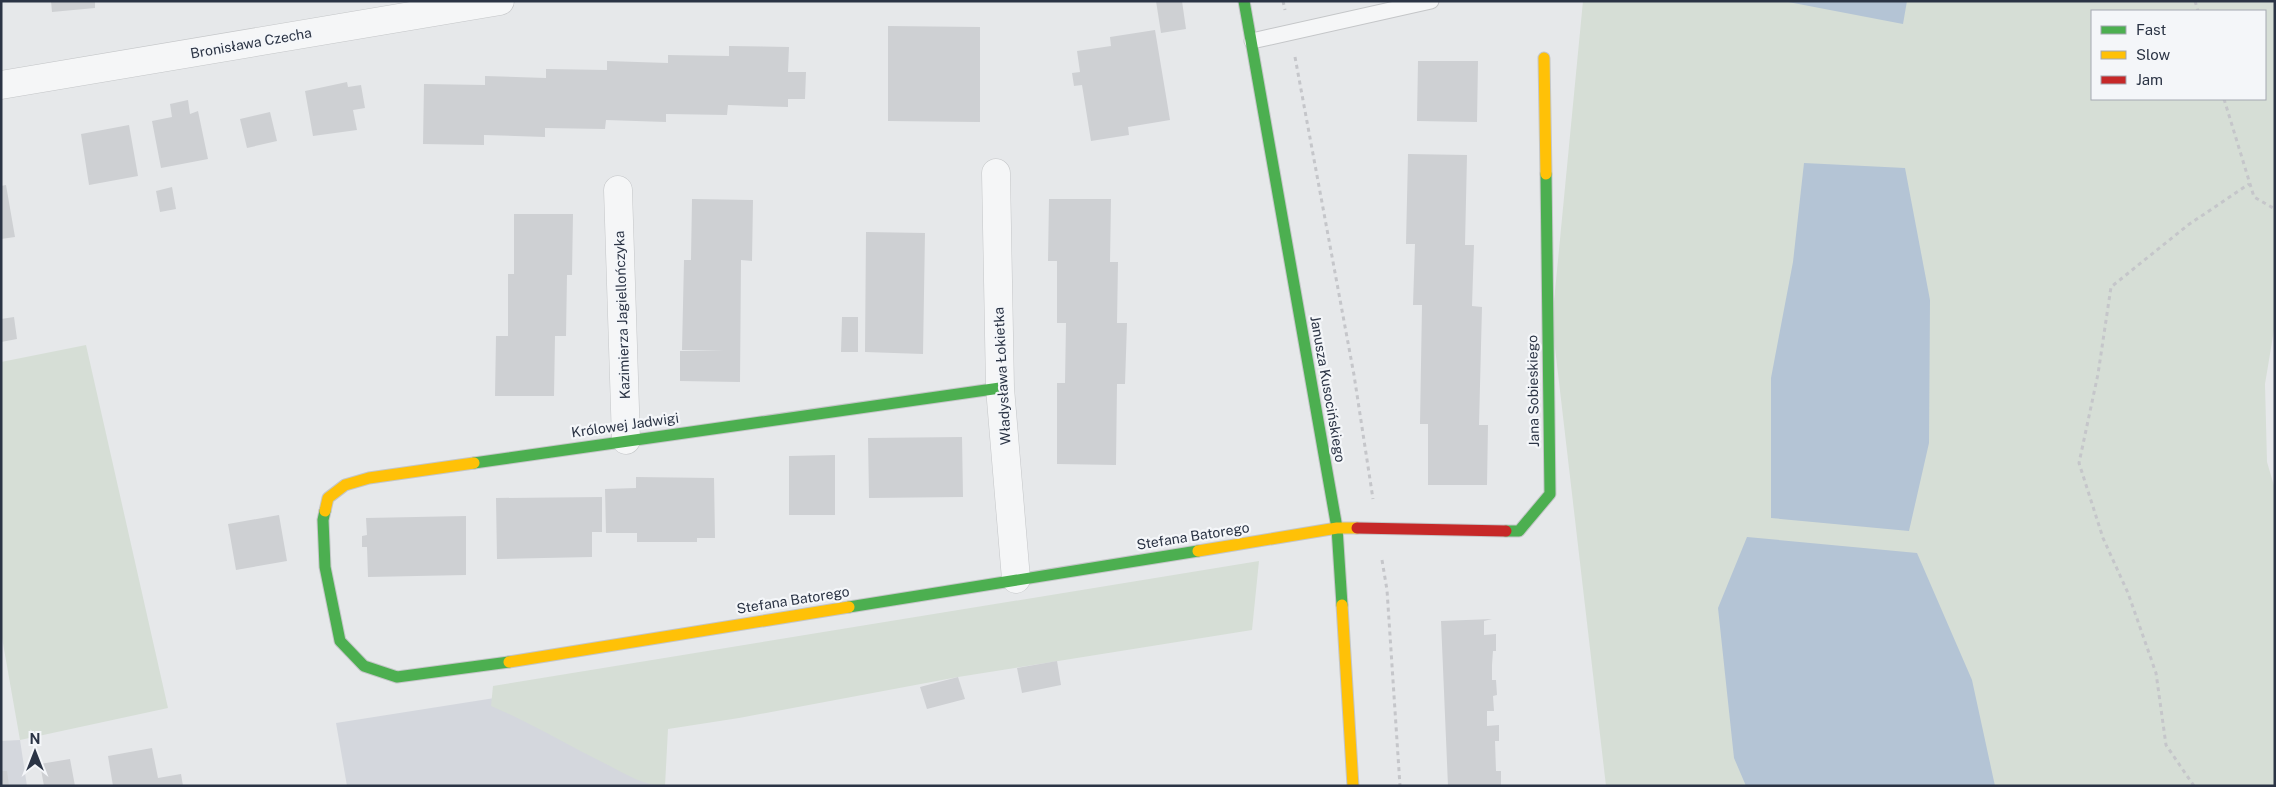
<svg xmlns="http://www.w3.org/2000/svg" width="2276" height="787" viewBox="0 0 2276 787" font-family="'Public Sans',sans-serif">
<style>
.built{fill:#d4d7dd}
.green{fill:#d6ded6;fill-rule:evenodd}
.water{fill:#b4c4d5}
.building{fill:#ced0d3}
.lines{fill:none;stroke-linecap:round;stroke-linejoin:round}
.lane-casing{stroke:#c4c6c8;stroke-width:17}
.street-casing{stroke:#c4c6c8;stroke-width:29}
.fast-casing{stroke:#c4c6c8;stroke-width:13}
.slow-casing{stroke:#c4c6c8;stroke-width:13}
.jam-casing{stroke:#c4c6c8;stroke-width:13}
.path{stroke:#c5c6ca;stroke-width:3;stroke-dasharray:4 4;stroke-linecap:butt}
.lane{stroke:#f5f6f7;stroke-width:15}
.street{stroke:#f5f6f7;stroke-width:28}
.fast{stroke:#4caf50;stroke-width:11}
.slow{stroke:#ffc107;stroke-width:11}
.jam{stroke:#c62828;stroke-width:11}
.labels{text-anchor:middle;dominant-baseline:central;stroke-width:4.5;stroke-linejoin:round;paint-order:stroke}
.street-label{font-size:14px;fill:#2b3445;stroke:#f4f6f9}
</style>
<rect width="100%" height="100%" fill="#e6e8ea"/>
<path class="built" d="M501,697L657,786H347L336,723Z
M20,740L27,786H1V741Z"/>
<path class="green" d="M1583,1H2275V324L2265,384L2267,462L2275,489V786H1606L1552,322ZM2092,11H2265V99H2092Z
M86,345L168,708L20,740L1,632V362Z
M1259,561L1252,630L958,677L739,718L668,729L665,786C645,786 625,774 608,765C569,746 531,723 491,706L493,686Z"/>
<path class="water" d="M1783,1H1907L1903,24Z
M1804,163L1905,168L1930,300L1929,443L1909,531L1771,518V378L1793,262Z
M1747,537L1917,553L1972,680L1995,786H1746L1734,758L1718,608Z"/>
<path class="building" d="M51,1H95V8L52,12Z
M1156,1H1182L1186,29L1161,33Z
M888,26L980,27V122L888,121Z
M1155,30L1170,120L1128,127L1129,135L1091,141L1082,85L1074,86L1072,73L1080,72L1077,51L1111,46L1110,37Z
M729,46L789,47L788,72H806L805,99H788V107L728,105L727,115L666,114V122L606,120L605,129L545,128V137L484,135V145L423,144L424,84L485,85V76L546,78V69L607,70V61L668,63V55L729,56Z
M1418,61H1478L1477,122L1417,121Z
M347,82L348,87L361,85L365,108L353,110L357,130L313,136L305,91Z
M188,100L190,114L198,111L208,159L161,168L152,121L172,117L170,104Z
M270,112L277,141L247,148L240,119Z
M129,125L138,176L89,185L81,134Z
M1408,154L1467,155L1465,245H1474L1472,306L1482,307L1479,425H1488L1487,485H1428V424H1420L1422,305H1413L1415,244H1406Z
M6,185L15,237L1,239V186Z
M172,187L176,209L160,212L156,191Z
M692,199L753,200L752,261L741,260L740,382L680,381V351H724L682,350L684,260H691Z
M1049,199H1111L1110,262H1118L1117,323H1127L1125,384H1117L1116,465L1057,464V383H1065L1066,323H1057V261H1048Z
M514,214H573L572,275H567L566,336H555L554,396H495L496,336H508V274H514Z
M866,232L925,233L923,354L865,352Z
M14,317L17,339L1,342V319Z
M842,317H858V352H841Z
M962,437L963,497L869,498L868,438Z
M835,455V515H789V456Z
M636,477L714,478L715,538H697V542H637V533H606L605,489L636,488Z
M602,497V532H592V557L497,559L496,498Z
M279,515L287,561L236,570L228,524Z
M466,516V575L368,577L367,547H362V536L367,535L366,518Z
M1492,619L1484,621V635L1496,634V651H1493L1492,665V680H1496L1497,695L1493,696L1494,711H1487V726L1499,725V741H1495L1496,771H1501V786H1448L1441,621Z
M1057,661L1061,685L1022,693L1017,668Z
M958,677L965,699L927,709L920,687Z
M152,748L158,778L181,774L183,786H113L108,756Z
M70,759L75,786H44L40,764Z
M1,771H7L9,786H1Z"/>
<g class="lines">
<defs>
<path id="lane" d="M1252,41L1431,1"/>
<path id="street" d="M1,85L500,1
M996,173L1000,388L1016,579
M618,190L626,440"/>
<path id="fast" d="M1244,1L1337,528L1342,605
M474,463L1000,388
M325,511L323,520L325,567L340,641L364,666L397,677L509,662
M1506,531H1519L1550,494L1546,174
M849,607L1198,551"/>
<path id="slow" d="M1544,58L1546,174
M325,511L328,498L345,485L369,478L474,463
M1198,551L1337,528H1357
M1342,605L1353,786
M509,662L849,607"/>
<path id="jam" d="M1357,528L1506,531"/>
</defs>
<use href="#lane" class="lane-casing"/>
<use href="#street" class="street-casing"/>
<use href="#fast" class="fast-casing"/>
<use href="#slow" class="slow-casing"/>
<use href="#jam" class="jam-casing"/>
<path class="path" d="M1283,1L1285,10
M2195,1L2198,11
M1295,57L1354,375L1373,499
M2224,99L2254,197L2275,209
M1382,560L1387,590L1400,786
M2194,786L2166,745L2156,673L2128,593L2103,538L2079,463L2098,374L2111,287L2188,225L2249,184"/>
<use href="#lane" class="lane"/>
<use href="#street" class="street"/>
<use href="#fast" class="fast"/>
<use href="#slow" class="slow"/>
<use href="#jam" class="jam"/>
</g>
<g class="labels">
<g class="street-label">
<text transform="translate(251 43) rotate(-10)">Bronisława Czecha</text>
<text transform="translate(622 315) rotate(-92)">Kazimierza Jagiellończyka</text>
<text transform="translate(1002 376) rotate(-93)">Władysława Łokietka</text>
<text transform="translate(1328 389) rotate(80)">Janusza Kusocińskiego</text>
<text transform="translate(1533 391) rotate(-91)">Jana Sobieskiego</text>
<text transform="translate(625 425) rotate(-8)">Królowej Jadwigi</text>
<text transform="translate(1193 536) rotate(-9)">Stefana Batorego</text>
<text transform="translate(793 600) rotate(-9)">Stefana Batorego</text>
</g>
</g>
<rect width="2276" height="787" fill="none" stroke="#2b3445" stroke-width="5"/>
<rect x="2091" y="10" width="175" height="90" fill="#f4f6f9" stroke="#a4a8b1"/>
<rect x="2101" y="26" width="25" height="8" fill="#4caf50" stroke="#a4a8b1"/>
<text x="2136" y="35" font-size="15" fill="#2b3445">Fast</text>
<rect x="2101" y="51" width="25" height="8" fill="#ffc107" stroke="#a4a8b1"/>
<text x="2136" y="60" font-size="15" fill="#2b3445">Slow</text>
<rect x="2101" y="76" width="25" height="8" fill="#c62828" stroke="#a4a8b1"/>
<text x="2136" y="85" font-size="15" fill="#2b3445">Jam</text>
<g transform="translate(35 752)" stroke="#f4f6f9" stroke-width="4" paint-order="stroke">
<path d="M0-4L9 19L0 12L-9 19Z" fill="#2b3445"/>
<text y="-8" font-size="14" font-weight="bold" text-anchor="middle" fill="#2b3445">N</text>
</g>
</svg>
